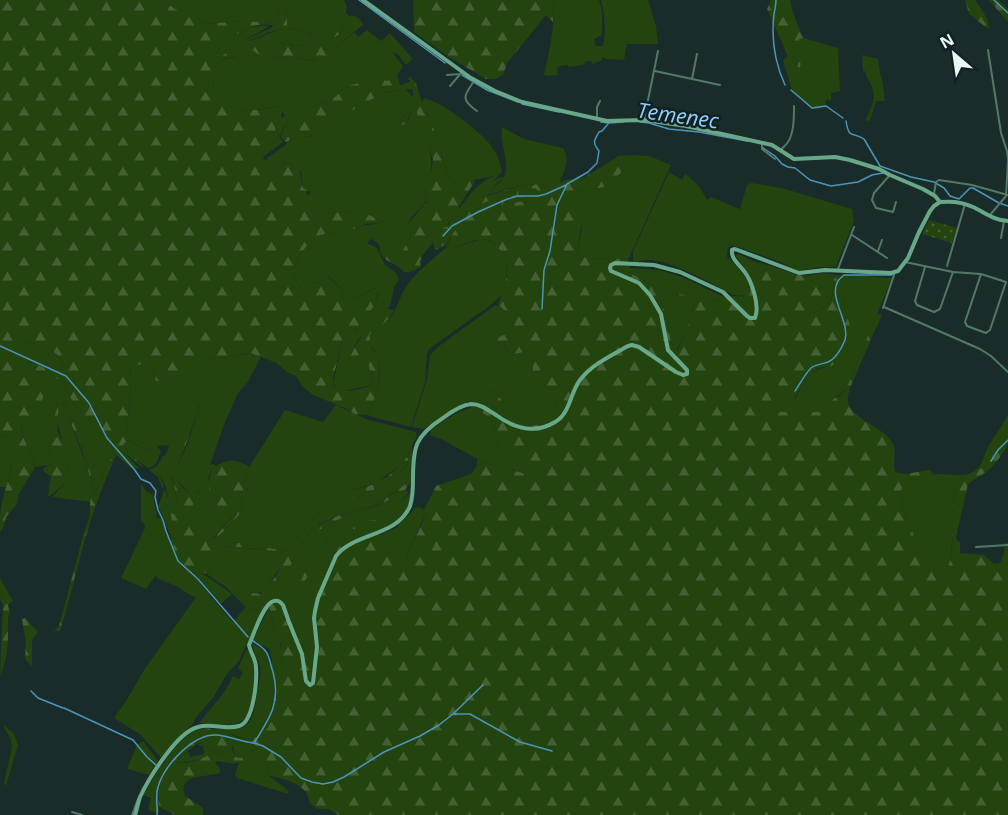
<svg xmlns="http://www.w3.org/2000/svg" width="1008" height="815" viewBox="0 0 1008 815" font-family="'Open Sans',sans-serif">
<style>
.grass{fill:#23430f;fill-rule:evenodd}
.forest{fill:url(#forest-firs);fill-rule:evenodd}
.wetland{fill:url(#wetland-marsh)}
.park{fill:url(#park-dots)}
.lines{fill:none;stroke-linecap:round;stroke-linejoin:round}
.stream{stroke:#4c95ba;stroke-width:1.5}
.street{stroke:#537966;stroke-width:2}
.secondary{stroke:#69a789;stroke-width:4}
.labels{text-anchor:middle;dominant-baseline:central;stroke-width:5;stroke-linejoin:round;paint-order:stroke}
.water-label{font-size:21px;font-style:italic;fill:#95d1fe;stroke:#0f2221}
</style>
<defs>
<pattern id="forest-firs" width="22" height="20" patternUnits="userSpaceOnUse" patternTransform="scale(1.5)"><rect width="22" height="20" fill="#23430f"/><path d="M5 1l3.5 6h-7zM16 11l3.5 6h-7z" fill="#435f33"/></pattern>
<pattern id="wetland-marsh" width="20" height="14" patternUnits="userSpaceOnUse" patternTransform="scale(1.5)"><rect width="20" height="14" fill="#23430f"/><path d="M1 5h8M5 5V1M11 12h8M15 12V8" fill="none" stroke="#435f33"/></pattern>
<pattern id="park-dots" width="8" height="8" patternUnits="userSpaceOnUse" patternTransform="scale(1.5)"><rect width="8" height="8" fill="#23430f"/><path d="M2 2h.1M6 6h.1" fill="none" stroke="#435f33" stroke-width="1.8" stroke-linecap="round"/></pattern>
</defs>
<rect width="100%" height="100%" fill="#192c2a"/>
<path class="grass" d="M162,0H277C278,8 281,16 275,23L244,21L204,24L194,15L175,9Z
M285,0H344L347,6L346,13L349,16C355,14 361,19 363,25L334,48L327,50L320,46L341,33L345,20L344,15L342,17L333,21L323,35L311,44L303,46L268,42L252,48L254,52L277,58L294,57L314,61L329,58L343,49L367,30L381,41L390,33L411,57L412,60L407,64H405L399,55L392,52L403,66C399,73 394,78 387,81L350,85L331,100L312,107L298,119L284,127L280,136L276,132L275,126L280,118L285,116L278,106C262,110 253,109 238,111L233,104L214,91L213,83L215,66C222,60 227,57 237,57L241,49L235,47C230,51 223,57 217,55C221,38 255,22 270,26L243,41C257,42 269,31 284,29C295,28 307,34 317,36L287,25V15Z
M553,0H599L602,11V35L594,39L596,46H603C606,31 605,15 601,0H648L656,26L658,44H627L624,60L606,59L603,57L602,60L593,64L591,61H587L583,65L569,67L567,65L557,67L558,75L546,76L544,74C550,50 555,25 553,0Z
M800,37L838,48L840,91L831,93V100L830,101L827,99L825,105L819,109H811L792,90L783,60L788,56L798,67L799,39Z
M862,55L878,59L880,72V74L882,79L885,101H876L870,121L865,120C870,111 876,100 873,90C871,83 866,78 865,71H863Z
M405,89L414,98L411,108L399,122H406L409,118L412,109L416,110C423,125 435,156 430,173C428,178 423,185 419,189L428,194L425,203L409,220L411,236L402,252H393L372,238L367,243L377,248L385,265L395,272L399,279L394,288L390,306L357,341L345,368L353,366L359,354L366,351L369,353V366L372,385L344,391L336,389L333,384L343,337L357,330L365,320L378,295L377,287L360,296L352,298L328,276C320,283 307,288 299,280C297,277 294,275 294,272C293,265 300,256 303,250C317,229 333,235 353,229C357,228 361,225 366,225C372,224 378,224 384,222L360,211L323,213L314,211L309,207L306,196L311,193L303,188L301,172L287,163L268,161L267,158L284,146L289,141L299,137L312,136L347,112L383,93Z
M425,98C443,103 484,133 494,150C499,157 500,164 502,172L476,197L460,219L456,223L449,224C452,218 456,214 460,208C469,195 479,181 494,176L455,184L452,183L449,179L433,126L423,105L422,102Z
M502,127L524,139L563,148C570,158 565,172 559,182L552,184L522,185L487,195C491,189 499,184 504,177C511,164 499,143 502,127Z
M632,155L649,156L671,165L628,260C622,259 617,258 612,258C599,258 587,262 577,252L582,228L576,195L579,192L584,190L586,192L592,191V189L606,187L609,184L626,168Z
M669,172L682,180L685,174C696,181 701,189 707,200L711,197L740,209L747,185L751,183L782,188L852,209L854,221L836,267H821L798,271L781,262L732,245L728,247L727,257C738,267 752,279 749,295L746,296L733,295C713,284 670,259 647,260C642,260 637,262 633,263V251Z
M482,239C511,244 509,273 503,294L488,307L429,349L427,354L425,382L411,427L366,415C368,411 372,408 373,403C380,387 380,372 379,355C374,351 367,342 369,335C370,332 388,321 391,317C397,308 400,296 406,287C416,271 435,258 449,245L451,244L456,247Z
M737,253L753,261L768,265L753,280L736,256Z
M616,267L660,270L684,278L724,297L723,300L720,301L697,297L684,335L677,350H675C668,338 669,324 665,311C663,306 660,302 659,297C667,293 678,295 687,297V296L658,288L630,273L617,269Z
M823,273L838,275L833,280C835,297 830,306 814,313L812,310L819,303L814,282L807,276Z
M865,276L892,278L846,389L820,412L780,413V409L791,400H795C800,388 809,369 824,368L850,325L842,296L844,286L852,279Z
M498,305C508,312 514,319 514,331L497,338L498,342L504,344L508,352L506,361L514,354L529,351L533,368L531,375L550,400L556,402L557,408L561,413C557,419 553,421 545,423C541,424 535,426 531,425C519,424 503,402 496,393V375L485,396L482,404L470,401L465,403L425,428L423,429L412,427L427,379L430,355L439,346L494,306Z
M18,342C37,342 56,348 65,365V367C60,369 55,371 49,369C40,367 20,356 14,348Z
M251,353L261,357L247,383L238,393L223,427L210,465L213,464L216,466L212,468L208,478L217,499L214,506L241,497L244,498L239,509L213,538L210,540L201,531L191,516L192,504L199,491L191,495L177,480L175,474L172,478L168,476L173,479L177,501L172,521L175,542L173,546L181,566L195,574L198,572L208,577L232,594L221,604L197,576L196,577L210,596V598L213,599L233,622L246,607L260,611L261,613L239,661L227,674L213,698L196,717L192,725L161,758L141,735L114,718L126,701L144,670L196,597L188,594L178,587L157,578L156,575L146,589L121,578L145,528L144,523L141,521V483L146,491L153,495L157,518H162L170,540H172L163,516L158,506L165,489L169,501L166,487L160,475L164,487L162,488L158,477L149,470L157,466L163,456H165L169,447L167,445C152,448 135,443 127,430L131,381L130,365L132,364L150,365L152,367L156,381C164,383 181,376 191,374L189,365C208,358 231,357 251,353ZM199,405L200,406L187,445L175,472Z
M38,371L62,380L70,397L76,407L110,444L114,451L95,492L85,450L65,402L63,403L88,469L93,494L91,502L52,497L65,483L69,463L57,422L58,401L54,420L50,432L49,465L35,467C35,452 19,439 22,424L29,420L41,379L37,372Z
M336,405L366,419L416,432L417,436L406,458L399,466L376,483L352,490L333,501L321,511L286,551L233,542H219L218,537L238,516L249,491L244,485L251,464L285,410L323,422Z
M471,408C485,412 492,418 495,432C497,438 498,442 497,448L526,461L527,465L523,473L485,463L441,439L431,436L430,435L431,430C443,421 456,412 471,408Z
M1008,415V440C1000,446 998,456 991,463C983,470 970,472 962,479C942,499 961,548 945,571C930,569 914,537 909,524C904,514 903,503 900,492C906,480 924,476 937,474C950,473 967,480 978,468C982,464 985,453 988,447C994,436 1002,426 1008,415Z
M7,436L12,446L13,457L7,487H0V437Z
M128,441L143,448L161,451L156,464L149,468C140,463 129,455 123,445L126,442Z
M411,460L410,480L392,494L373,505L336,516L318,525V530L344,517L379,505L405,490L409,492L400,502L410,493L411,495C402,539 358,527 334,553L312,620L316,653L306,652L291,619V606L320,552L331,539L346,530L328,538L317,548L290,602L276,597L285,581L295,554L314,526L342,503L378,488L400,472Z
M416,507L422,508L425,512V515L407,554L408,557L405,565L403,566L380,535L396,528Z
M218,546C228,546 278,549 282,556C285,562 279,569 276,573C258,611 234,593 208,575L207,573C215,568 213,558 213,550Z
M0,578L13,601L8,605L0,595Z
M270,606C272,615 272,622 274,631C275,634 278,636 279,639C282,645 283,677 281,683L278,681V677L275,679C274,707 269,717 253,739L250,740L214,729C248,729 252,729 257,694C258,685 262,674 260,666C257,658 252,651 253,643L265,651L269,664L272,665L270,650L255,641L253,639Z
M247,649C251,655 254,660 255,667C257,678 252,716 242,721C231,728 212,723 199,723C211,707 225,695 233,676L239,679L243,673L238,668Z
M4,725L14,734L18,745L6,786L4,783L12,747L10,737L4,728Z
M203,728L212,731C208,736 205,736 199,738C191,742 177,753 173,762L188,751L190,757L204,754L203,746L197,745L200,743L208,747L211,751L221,750L235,755L232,743L254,744L256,747L255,750L240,758L217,752C199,761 185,764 165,761L166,758C176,747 187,731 203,728Z
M143,741L158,761L149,775L127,769L137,745Z
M251,757H257L266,762L268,775L289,791L288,794L237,778L235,775L239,763Z
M163,763H168L169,766L158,788L159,812L157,813L148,810L151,798L143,795Z"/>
<path class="forest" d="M0,0H162L175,9L194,15L204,24L244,21L275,23C281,16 278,8 277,0H285L287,15V25L317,36C308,34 298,29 288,29C272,28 259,38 245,42L243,41L271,28L273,25C269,25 263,24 259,25C246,27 219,42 217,55C224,58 229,50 235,46L241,49V53L237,57C227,56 222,60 215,66L213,89L233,104L239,111C253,109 262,111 278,106L282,109L281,118L275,126L276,132L283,142L264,156L263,159L268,161L287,163L299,169L303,188L307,190C306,202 309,212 323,213L360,211L384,222C378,224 372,223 366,224C361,225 357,228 353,229C341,233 329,231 317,237C308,242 293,261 294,272C294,275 296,277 299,279C307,288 320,284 327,276L352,298L360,296L378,287C379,298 366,324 356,330C353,333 347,335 343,337L333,379V386C343,395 361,389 372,385L369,366V353L367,351L359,354L353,366L345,369C356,341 365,330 387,309L394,310C389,322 378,327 369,335L372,349L379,355C379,372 380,387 373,403C372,408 368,411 366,415L355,414L347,409L313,395L303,387L296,376L287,372L277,363L251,353L207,360L189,366L191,374C182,376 164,383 156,381L152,367L150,366L132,364L130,365L131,381L127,430C133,440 145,445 157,446L161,451L143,448L129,441L126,442L123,445L127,451L143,466L142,467L122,451L139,468L132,469L116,455C106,479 96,502 89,526C78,561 71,596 60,631H52L56,630L59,626L84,533L90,516V502L93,494L88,469L82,450L63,404L65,402L85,450L95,492L114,451L110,444L76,407L70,397L62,380L37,372L41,379L44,394L41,404L34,417L22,424C18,438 35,452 35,467L19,494L17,504L6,517L4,526L0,532C0,524 0,515 1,508C5,483 20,461 7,436L0,437ZM18,342C37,342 56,348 65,365V367C60,369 55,371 50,369C40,367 19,356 15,348Z
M415,0H553V22L546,15L507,63L503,75L495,79H486L449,57L414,32L413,1Z
M771,0H790L793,13L803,38L799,39L802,58L800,67L799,68L788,56L767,9Z
M965,0H975C981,9 988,17 989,28H987L969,14Z
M989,0H998L1008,9V22Z
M344,15L348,17L344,23L341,33L321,46L327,50L334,48L355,32L358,37C349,44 339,54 328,59C318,63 309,59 300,58C286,56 261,62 251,48L268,42L303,46L311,44L323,35L333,21L342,17Z
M397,74L400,85L410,82V80L407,79L410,77L416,83L423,105L433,126L449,179L452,183L455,184L473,179L475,181L459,206V210L422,256L420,262L421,267L410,272H404C397,264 390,263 384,258C376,250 386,245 370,239H374L393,252H402L411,236L409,225L410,221L426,203L427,193L419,189L431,172L433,159L416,110H412L405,124L395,127C404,115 417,106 412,89L391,91L383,93L338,118L321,134L295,138L286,142L281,137L284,128L291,122L298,119L312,107L331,100L350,85L382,79L387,81Z
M632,155L626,168L609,184L606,187L592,189V191L586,193L583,190L579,192L577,195L582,221L577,252C587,262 599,258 612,258C617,258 622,259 628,260L630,269L616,267L617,269L630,273L658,288L687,296V297C678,295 667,293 659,297C660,302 663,306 665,311C669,324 668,338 675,350H678L684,335L697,297L720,301L723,300L724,297C733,295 741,298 749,295C752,289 748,283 745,278L751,276L754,279L768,265L798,275L807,276L816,283L821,293V299L819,303L812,310L814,313C830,306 835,297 833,280L838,275L865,276L852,279L844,286L842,296L852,333L844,355L836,363L831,366L818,368L810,375L805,380L795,397V400H791L780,409V412H818L835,398L840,396L846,389L877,314H882L850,388C849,392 847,398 848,402C851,419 885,427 893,444C897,452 892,463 895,472L905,474L930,470L934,475C922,478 906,480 900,492C903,503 904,514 909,524C914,537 930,569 945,571C961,549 943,503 960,481C966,473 983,470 991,462C998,455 1000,446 1008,440C1008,447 1006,448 1002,454C990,472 985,472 968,484L956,537L957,541L960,542V553L984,555L994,564L1000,563L1004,554L1005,543H1008V815H339L328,809H318L310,804C308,783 286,780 268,775L266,763C247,750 253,762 238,763C231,764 224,762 217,761L215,763L220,769L219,773C206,778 177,773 185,796L202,807L203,809V815H175L159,807L158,788L169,765L168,763H164L165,761L171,762C176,755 191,741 199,738C204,736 207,736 212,731L203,728C206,729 210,728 213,729C227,731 239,741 253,739C267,720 279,698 274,674L276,672L280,683L282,677L281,645L279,639L275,635L270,607L267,610L261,613L260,611L246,607L226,587L250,596L253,593L260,594C269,585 287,567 280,554L261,549L239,547L218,546L213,550L214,564L210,571L204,574L198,572L195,574L181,566L173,546L175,542L170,509L173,515L177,501L173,477L195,413L200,404V406L175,474C177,483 183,489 191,494L197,492L198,493C192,505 186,518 200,526L201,531L210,540L214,538L239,509L244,499L241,497C235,512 228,515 213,508L217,499L216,496L210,492L208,485L212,468C228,459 234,458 250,467L244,485L250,493L238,516L218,537L219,542H233L286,551L321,511L333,501L352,490L369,486L388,476L399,466L406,458L412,447V480L405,490L385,502L335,521L310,535L312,529L295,554L285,581L277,597L290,602L317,548C331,532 363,519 384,519L354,529H349L331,539L320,552L292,606L291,619L306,652H316L312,620V609L316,596L325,578L334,553L341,545L374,532L380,535L403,566L408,557L407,554L422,524L425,515L424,510L436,486L471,474L477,466V459L485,463L523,473L527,465L526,461L497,448C498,442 497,438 495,432C492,418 485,412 471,408L470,401L482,403L484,396L496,375L498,376L496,393C503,402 519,424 531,425C535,426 541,424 545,423C553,421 556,419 560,413L557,408L556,402L550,400L542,399L534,389L531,383L530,379L533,368L529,351L514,354L505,362L508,351L504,344L496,342V338L514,331C514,319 508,312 498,305C505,287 513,266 500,250C496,245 491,240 484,239C476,239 464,244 456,247L451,244L445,247C452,239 453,231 458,222C466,208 486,179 503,177L489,192L487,196L522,185L552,184L560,181L562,182L566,180L583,178L619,156ZM410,461H411L410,480L393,494L373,505L337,516L312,529L342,503L378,488L400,472ZM198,743H200L208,747V751L221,750L235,756L232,748L233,743L254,744L256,747L255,750L240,758L217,752L195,761L184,763L173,762Z
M59,401L57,430L64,444L69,462L65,483L50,496H48L51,476L44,472L43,469L49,465L50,432Z
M0,595L8,605L10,614L8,617C8,634 9,660 0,675L3,605L0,599Z
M25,618L38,632L32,640V666L25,659L26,643L22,619Z"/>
<path class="wetland" d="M535,188L538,191L534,200L511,203L482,209L479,205C499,196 514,191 535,188Z
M456,220L460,222L446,245L435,250L433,242L445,226Z"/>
<path class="park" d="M929,220L957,228L952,243L922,234Z"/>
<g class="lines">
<path class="stream" d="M359,0L445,63
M776,0C776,5 775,9 774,14C771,39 775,63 785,85
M994,0L1008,13
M462,75L487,90L518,102
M791,90L812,108L826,106L843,118
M522,104L559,112
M846,121C849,140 852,131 864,139L880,166L911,177L934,182L944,188L950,196L959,199L970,188H973L999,203L1008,206
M601,122L609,123L623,122
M640,122L649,123L669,129L699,132L747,141
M762,147L766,150L775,156L782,164L788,167L795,168L810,180L831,186L858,182L872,175L883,173
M443,236L452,226L478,212L505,200L517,196H538L546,194L566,185
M542,309L544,270L550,251L557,205L567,184L588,172L597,163L599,151C592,142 594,141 599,132L602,131L608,124
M0,346L66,376L89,403L107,438L134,469L141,479L150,483L156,491L155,497L158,510L163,520L166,531L178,561L198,579L248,637
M795,391C800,384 805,374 811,368C816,364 823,364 828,362C836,359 842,347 845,340C850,322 828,297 838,281C839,279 842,277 844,275H892
M991,461L998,450L1008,440
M31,691L38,698L63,708
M64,708L133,740L147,757L157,766
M453,714L483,685
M254,743L263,746L281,757L301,778L312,782L323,784L333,782L344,777L384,752L420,736L439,725L453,714H470L520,742L552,751
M157,815C158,806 155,796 158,787C164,766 193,733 217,735C230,736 241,742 254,743C270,718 281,702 273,672C267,653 270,652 253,641"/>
<path class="street" d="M988,50L1001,133L1007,151L1008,160L1006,196L990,215
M655,71L720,85
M447,75L460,74
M692,79L697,54
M475,80C465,94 459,99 477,111
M450,86L462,72
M597,118V107L600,101
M644,120L658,51
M762,144V149L775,159
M781,150C783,147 786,145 788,142C794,133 794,117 794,106
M889,176L874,193L872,200L876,208L893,212L896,202
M934,194L936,182L939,180L972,185L1008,195
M852,235L887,258
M1001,238L1004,221
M878,251L882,240
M905,262L953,272L981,274L1006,282L990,330L986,333L967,326L965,322L981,274
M947,266L965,204
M925,267L915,301L917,305L934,312L940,309L953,272
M838,269L854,227
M884,307L980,349L991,356L1008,372
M883,308L895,272
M976,547L1008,545
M72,812L82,815
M132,815L138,799"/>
<path class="secondary" d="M363,0L471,78L495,91L522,102L607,121L644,120L686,126L772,145L794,159L835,157L850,160L879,169L890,175L923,189L935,196L940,202
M940,202C951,201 963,202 973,207C984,212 995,221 1008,221
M687,374V370L668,350L661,314L650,295L639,283L611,271L610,268L611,265L615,263L654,265L680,272L723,292L747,316L750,318H755C760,306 752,281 744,271C739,264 731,259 732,250L735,249L799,273L825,270L891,273L898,271L908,258L919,232L930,211L934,206L940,202
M135,815C137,809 138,803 140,797C149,778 177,732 198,727C211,723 226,730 239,726C254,722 257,680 256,667C256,659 250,652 249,645C253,636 264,602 274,601C279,600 280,602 283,605L289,622L302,654L306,681L310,685L313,683L317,647L314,618L315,611L318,598L336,556C355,532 397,537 410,506C413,497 413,489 413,479C413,447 415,436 443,418C451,412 461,405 471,404C481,404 488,410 496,415C514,428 534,435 555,422C570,414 570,393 580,380C591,365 612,355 628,346L632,345L639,347L676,372L683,375L687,374"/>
</g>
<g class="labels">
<g class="water-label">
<text transform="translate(678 115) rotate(8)">Temenec</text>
</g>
</g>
<g transform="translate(954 54) rotate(331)" stroke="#0f2221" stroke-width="4.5" paint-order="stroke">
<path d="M0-4.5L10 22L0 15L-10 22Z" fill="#eaf6f4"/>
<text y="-9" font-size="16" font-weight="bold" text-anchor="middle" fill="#eaf6f4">N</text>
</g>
</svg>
